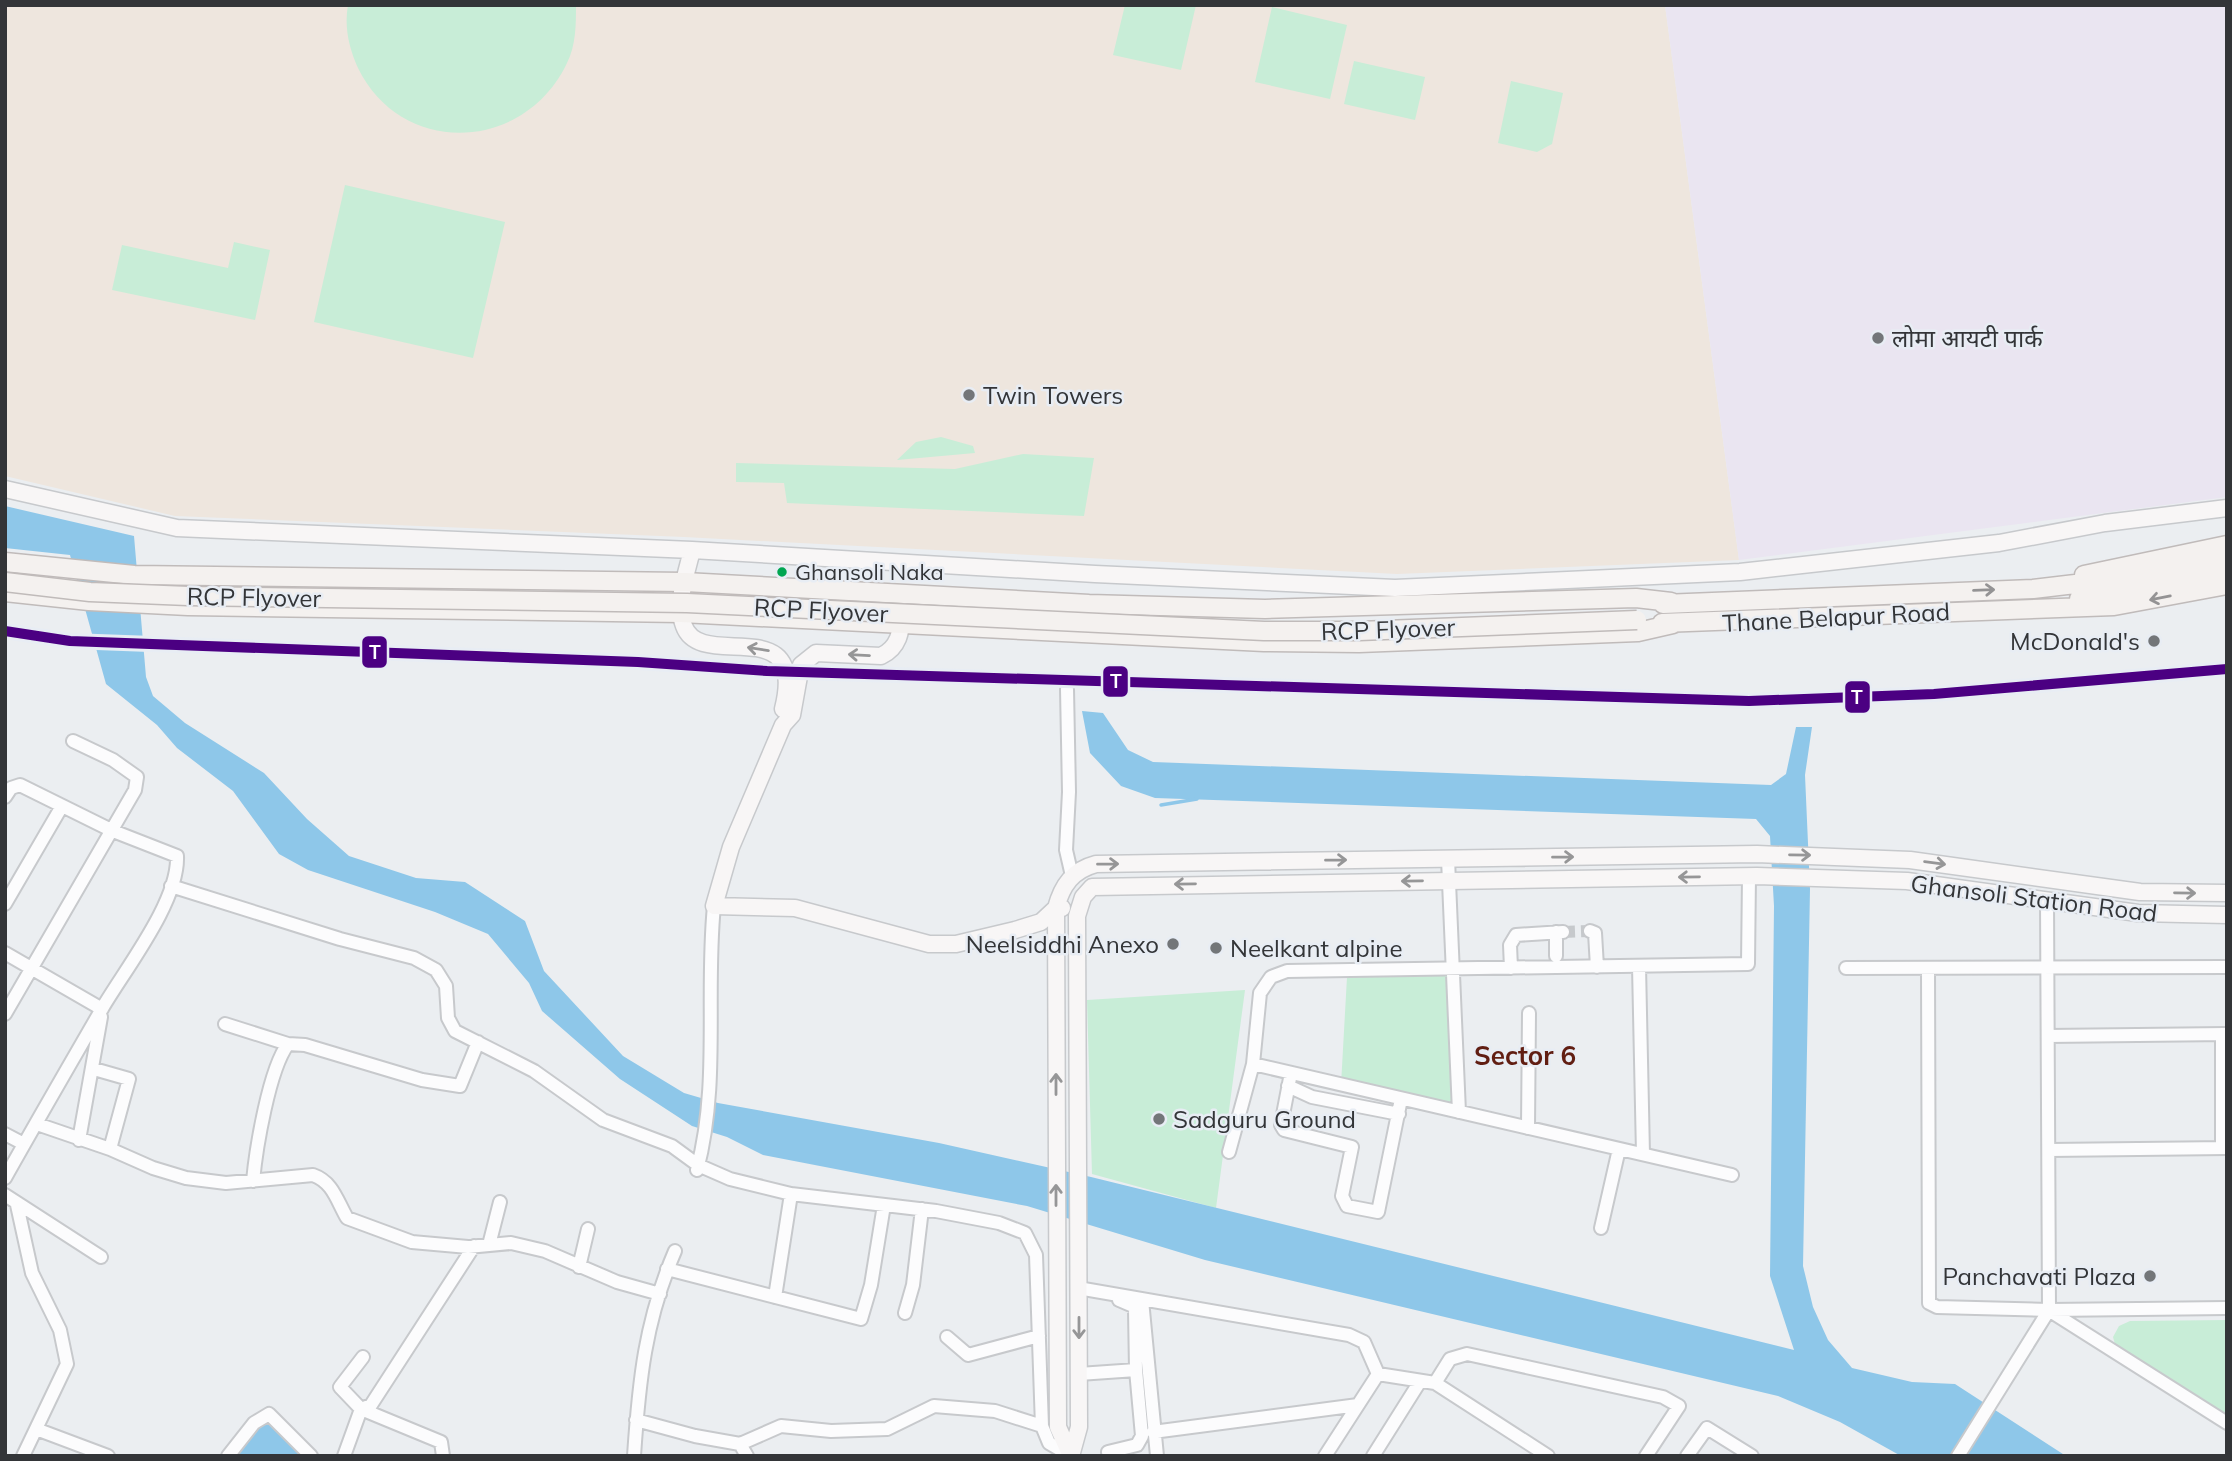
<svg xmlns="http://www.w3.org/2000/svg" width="2232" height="1461" viewBox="0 0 2232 1461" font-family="Mulish,'Noto Sans Devanagari',sans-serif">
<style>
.commercial{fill:#eee6de}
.industrial{fill:#eae5f1}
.green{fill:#c8edd7}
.water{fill:#8ec7e9}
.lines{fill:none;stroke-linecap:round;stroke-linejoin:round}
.stream{stroke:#8ec7e9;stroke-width:3.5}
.street-tunnel{stroke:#c6c9cc;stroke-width:12;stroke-dasharray:12 6;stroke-linecap:butt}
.street-casing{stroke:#c7c9cc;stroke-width:16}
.secondary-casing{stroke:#c7c9cc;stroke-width:19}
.primary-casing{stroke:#c0bbba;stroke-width:21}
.street{stroke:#fcfcfd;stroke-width:12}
.secondary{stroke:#f8f6f6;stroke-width:16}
.primary{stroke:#f4f1ef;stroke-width:18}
.primary-bridge-casing{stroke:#c0bbba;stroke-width:21;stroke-linecap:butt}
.primary-bridge{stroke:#f4f1ef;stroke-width:18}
.rail-1-casing{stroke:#e8edf4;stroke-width:16}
.rail-1{stroke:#4b0082;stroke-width:10}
.oneway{stroke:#949394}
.oneway2{stroke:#969697}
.poi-dot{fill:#737679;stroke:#e8edf4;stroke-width:2.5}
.bus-dot{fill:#00a651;stroke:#e8edf4;stroke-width:2.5}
.labels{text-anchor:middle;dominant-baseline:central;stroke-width:5;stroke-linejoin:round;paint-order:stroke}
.bus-label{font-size:22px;fill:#333538;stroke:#e8edf4;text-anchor:start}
.poi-label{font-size:24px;fill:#333538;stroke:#e8edf4;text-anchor:start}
.street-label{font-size:24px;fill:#333538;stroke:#e8edf4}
.neighbourhood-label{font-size:26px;font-weight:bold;fill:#611e12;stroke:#e8edf4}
.line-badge{stroke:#e8edf4;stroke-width:2.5}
.badge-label{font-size:19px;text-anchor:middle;font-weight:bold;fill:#fff}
</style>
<rect width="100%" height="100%" fill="#ebeef1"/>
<path class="commercial" d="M5,5H1665L1739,560L1397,574L684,537L175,516L5,476Z"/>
<path class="industrial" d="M1665,5H2227V497L1739,560Z"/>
<path class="green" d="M348,5H576C576,25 576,45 567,63C525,152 402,158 358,68C349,48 344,27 348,5Z
M1125,5H1196L1181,70L1113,55Z
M1272,7L1347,25L1330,99L1255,82Z
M1354,61L1425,77L1415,120L1344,104Z
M1511,81L1563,93L1552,144L1537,152L1498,143Z
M345,185L505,222L473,358L314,322Z
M234,242L270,250L255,320L112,290L122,245L228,268Z
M941,437L973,446L975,453L897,460L916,442Z
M1023,454L1094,458L1084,516L787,503L784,483L736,482V463L955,469Z
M1449,975L1454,1111L1341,1085L1347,977Z
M1245,990L1216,1208L1092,1174L1087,1000Z
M2227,1320V1417L2116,1348L2113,1337L2119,1326L2130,1321Z"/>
<path class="water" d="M5,506L134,536L146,677L153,696L185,723L264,773L307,819L349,856L416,878L465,882L525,921L544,971L623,1056L684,1093L718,1103L939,1143L1091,1177L1794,1350L1770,1276L1774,906L1770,836L1756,819L1155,798L1121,786L1090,753L1082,711L1103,713L1128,750L1153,762L1771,785L1786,774L1796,727H1812L1805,775L1810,889L1803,1266L1813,1307L1828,1340L1852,1368L1912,1382L1955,1384L2066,1456H1901L1840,1422L1778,1396L1205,1260L1027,1206L763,1155L727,1137L692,1126L620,1079L542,1011L529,983L488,934L435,912L308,870L279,854L233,791L177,748L157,725L106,684L70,555L5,548Z
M268,1418L303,1456H232L261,1422Z"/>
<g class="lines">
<path class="stream" d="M1161,805L1197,799"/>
<path class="street-tunnel" d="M1563,932L1590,931"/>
<defs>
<path id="street" d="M1067,689L1069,792L1066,850L1072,876
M5,797L11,788L20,785L113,831L177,856C179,901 126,968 103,1007C70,1064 37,1121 5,1178
M1448,859L1459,1112
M171,886L340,939L414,958L436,970L446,986L448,1018L455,1031L534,1071L603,1120L672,1146L698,1165L730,1179L791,1194L936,1211L999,1223L1025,1233L1036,1255L1042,1426L1049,1443L1071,1456
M5,904L62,806
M1590,931L1595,933L1597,967
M1556,932V956
M5,953L102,1009
M1639,966L1643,1154
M1511,968L1510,945L1516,935L1563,932
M1846,968L2227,967
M1928,968L1929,1303L1937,1307L2049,1310L2227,1308
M5,1014L135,790L137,777L113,760L73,741
M225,1024L288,1044
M2222,1034V1148
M2048,1036L2227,1034
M1253,1064L1732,1175
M94,1069L129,1079L110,1149
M1291,1073L1281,1125L1284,1130L1352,1147L1342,1196L1347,1206L1378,1212L1401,1099
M1288,1086L1312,1097L1399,1114
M37,1124L110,1149L153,1168L186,1178L226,1183L313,1175C333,1182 337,1201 347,1218L412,1242L468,1247L511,1243L545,1251L617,1282L660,1294
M1528,1128L1529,1013
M5,1134L24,1144
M79,1140L101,1017
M2049,1150L2227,1148
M1229,1152L1253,1064L1260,993L1271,977L1287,971L1748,964L1749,876
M697,1170C720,1083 705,994 714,906
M253,1181C256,1149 269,1069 288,1044L305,1045L422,1080L460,1086L478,1042
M5,1195L101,1257
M17,1205L32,1273L60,1330L67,1364L23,1456
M1601,1228L1619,1149
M489,1245L500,1202
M579,1267L588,1229
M667,1269L861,1319L871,1285L884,1205
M1078,1288L1349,1335L1364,1342L1378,1374
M775,1297L791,1194
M1119,1300L1133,1306L1135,1310L1136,1370
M1142,1300L1157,1456
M2050,1311L2227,1423
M905,1313L913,1285L922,1209
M947,1337L968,1355L1039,1336
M1079,1374L1136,1370L1142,1436L1137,1445L1108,1452
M1378,1374L1435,1383L1548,1456
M1435,1383L1450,1359L1467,1354L1663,1397L1679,1406L1646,1456
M636,1420L695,1436L740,1444L747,1456
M36,1429L108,1456
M1153,1432L1358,1405
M740,1444L781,1426L831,1431L887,1429L934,1406L995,1411L1042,1426
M228,1456L254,1423L269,1414L311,1456
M344,1456L361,1409L340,1387L363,1357
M443,1456L441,1442L361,1409L371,1405L474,1246
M634,1456C639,1381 645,1321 675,1251
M1325,1456L1378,1374
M1373,1456L1419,1383
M1687,1456L1707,1428L1752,1456
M1958,1456L2049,1310L2047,900"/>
<path id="secondary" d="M5,489L177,528L692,550L1095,574L1395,588L1740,572L1999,543L2105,523L2227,508
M692,550C687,572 675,603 684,626C701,673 808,608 783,709
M903,611C901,630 900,647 881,656L816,653L801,665L792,715L783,725L731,847L714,906L795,908L929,944H956L1015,930L1041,922L1056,908H1062
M1071,1456L1058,1427L1056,908C1062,885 1073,870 1096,864L1757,854L1910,860L2140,892L2227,893
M1071,1456L1079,1427L1077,916L1083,897L1092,887L1757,876L1907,881L2138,913L2227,915"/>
<path id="primary" d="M5,562L134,575L685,582L1089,604L1265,609L1636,598L1671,602
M2084,575L2227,545
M5,592L89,601L188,606L681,613L1264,642L1359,643L1638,632L1673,624
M2079,599L2227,570
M1663,604L2033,589L2109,580L2227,558
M1662,623L2114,606L2227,585"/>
</defs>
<use href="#street" class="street-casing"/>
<use href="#secondary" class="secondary-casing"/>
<use href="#primary" class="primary-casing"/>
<use href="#street" class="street"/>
<use href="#secondary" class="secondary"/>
<use href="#primary" class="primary"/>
<defs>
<path id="primary-bridge" d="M5,582L90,592L188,596L687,603L1264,631H1359L1637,620"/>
</defs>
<use href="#primary-bridge" class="primary-bridge-casing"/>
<use href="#primary-bridge" class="primary-bridge"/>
<defs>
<path id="rail-1" d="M5,631L70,641L638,662L767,671L1749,701L1934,694L2227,669"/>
</defs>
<use href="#rail-1" class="rail-1-casing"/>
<use href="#rail-1" class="rail-1"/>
</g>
<defs><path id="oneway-shaft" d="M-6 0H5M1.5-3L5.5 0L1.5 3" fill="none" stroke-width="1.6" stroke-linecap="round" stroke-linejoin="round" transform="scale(1.75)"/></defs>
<g class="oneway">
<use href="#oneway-shaft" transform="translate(1984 590) rotate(-2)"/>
<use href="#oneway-shaft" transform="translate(2160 598) rotate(169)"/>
</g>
<g class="oneway2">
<use href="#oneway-shaft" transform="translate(758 649) rotate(-171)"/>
<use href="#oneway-shaft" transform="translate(859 655) rotate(-177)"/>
<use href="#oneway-shaft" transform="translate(1800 855) rotate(1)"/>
<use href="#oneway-shaft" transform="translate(1563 857) rotate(-1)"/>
<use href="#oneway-shaft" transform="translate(1336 860) rotate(-1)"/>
<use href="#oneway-shaft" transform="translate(1935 863) rotate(7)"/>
<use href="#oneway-shaft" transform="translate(1108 864) rotate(-1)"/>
<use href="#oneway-shaft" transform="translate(1689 877) rotate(179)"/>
<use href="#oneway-shaft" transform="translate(1412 881) rotate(179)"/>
<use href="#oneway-shaft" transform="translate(1185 884) rotate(179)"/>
<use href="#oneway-shaft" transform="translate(2185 893) rotate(1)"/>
<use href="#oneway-shaft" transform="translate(1056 1084) rotate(-90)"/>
<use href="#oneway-shaft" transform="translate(1056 1195) rotate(-90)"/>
<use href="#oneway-shaft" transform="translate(1079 1328) rotate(90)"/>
</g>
<g class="poi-dot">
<circle cx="1878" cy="338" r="7"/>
<circle cx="969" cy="395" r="7"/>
<circle cx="2154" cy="641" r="7"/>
<circle cx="1173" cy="944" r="7"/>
<circle cx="1216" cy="948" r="7"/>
<circle cx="1159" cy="1119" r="7"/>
<circle cx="2150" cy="1276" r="7"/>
</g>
<circle class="bus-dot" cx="782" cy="572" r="6"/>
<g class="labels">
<g class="bus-label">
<text x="795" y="572">Ghansoli Naka</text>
</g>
<g class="poi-label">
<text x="1892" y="338">लोमा आयटी पार्क</text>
<text x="983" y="395">Twin Towers</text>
<text x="2140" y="641" text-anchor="end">McDonald's</text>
<text x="1159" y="944" text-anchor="end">Neelsiddhi Anexo</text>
<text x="1230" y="948">Neelkant alpine</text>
<text x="1173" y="1119">Sadguru Ground</text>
<text x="2136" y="1276" text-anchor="end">Panchavati Plaza</text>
</g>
<g class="street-label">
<text transform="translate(254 597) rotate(1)">RCP Flyover</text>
<text transform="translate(821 610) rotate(3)">RCP Flyover</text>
<text transform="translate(1836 617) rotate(-3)">Thane Belapur Road</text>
<text transform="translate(1388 629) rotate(-2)">RCP Flyover</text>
<text transform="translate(2034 898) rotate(7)">Ghansoli Station Road</text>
</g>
<g class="neighbourhood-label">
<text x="1525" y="1055">Sector 6</text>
</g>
</g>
<g class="line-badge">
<rect x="361" y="635" width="27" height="34" rx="7" fill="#4b0082"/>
<rect x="1102" y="665" width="27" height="33" rx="7" fill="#4b0082"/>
<rect x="1844" y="680" width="27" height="34" rx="7" fill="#4b0082"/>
</g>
<g class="badge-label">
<text x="375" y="659">T</text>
<text x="1116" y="688">T</text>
<text x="1857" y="704">T</text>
</g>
<rect width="2232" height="1461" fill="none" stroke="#333538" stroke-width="14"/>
</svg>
